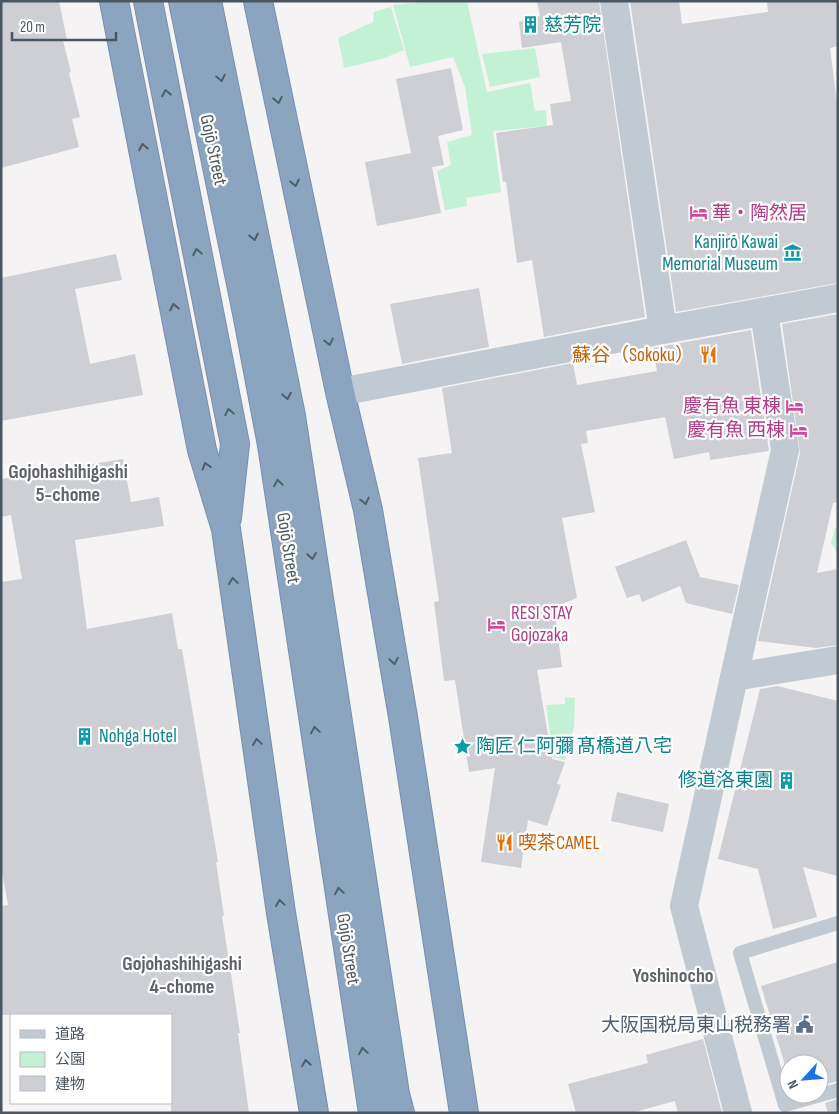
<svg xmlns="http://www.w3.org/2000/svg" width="839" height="1114" viewBox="0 0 839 1114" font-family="'Sofia Sans Condensed','Noto Sans JP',sans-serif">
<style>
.green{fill:#c3f1d5}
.building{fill:#cdcfd5}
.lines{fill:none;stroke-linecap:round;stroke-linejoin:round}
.highway-casing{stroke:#7690ad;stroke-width:30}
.lane{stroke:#c1cad2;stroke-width:14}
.street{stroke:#c1cad2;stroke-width:28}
.highway{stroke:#8ba5c1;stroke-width:28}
.oneway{stroke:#505e6b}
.labels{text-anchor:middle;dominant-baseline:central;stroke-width:4.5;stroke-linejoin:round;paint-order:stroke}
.culture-label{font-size:19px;fill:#0d838f;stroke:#fff;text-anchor:start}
.street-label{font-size:19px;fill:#4a5661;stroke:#fff}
.hotel-label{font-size:19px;fill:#b23c85;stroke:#fff;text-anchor:start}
.food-label{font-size:19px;fill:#c56008;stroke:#fff;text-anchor:end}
.service-label{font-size:19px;fill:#4e5e75;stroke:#fff;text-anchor:end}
.neighbourhood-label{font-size:20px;font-weight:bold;fill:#5f6368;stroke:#fff}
</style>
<rect width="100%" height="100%" fill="#f5f3f3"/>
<path class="green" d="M435,1H467L487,92L530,83L535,111L546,110L547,126L493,131L501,192L466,198L467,206L445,210L437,171L451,165L447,142L472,135L465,87L453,57L410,67L393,5Z
M391,7L404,50L382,59L344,68L338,38L373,22L374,12Z
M535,48L540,77L490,87L482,54Z
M838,526V554L831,543L835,528Z
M565,697L575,698L574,727L565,760L553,757L546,705L565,704Z"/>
<path class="building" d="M1,1H59L67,40L63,41L71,72L69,73L80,117L72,119L79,147L1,168Z
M537,1H599L645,317L544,337L532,260L517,263L506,182H503L496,133L553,125L550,104L571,101L561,42L522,48L519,22L540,16Z
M630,1H679L682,24L768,12L767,1H838V46L830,48L838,111V283L676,312Z
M451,68L463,130L438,136L444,165L432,167L441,213L377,226L365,162L411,153L396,79Z
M116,254L122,280L75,289L90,364L135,354L143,395L1,421V278Z
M479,288L489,347L402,364L390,304Z
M838,314V502L833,503L817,573L838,569V645L816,648L758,641L800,453L782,324Z
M751,330L769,451L710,460L709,452L674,459L665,417L586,431L588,443L581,444L595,512L562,518L577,598L554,607L562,667L537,670L552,759L565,762L557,784L561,785L547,826L528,820L521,868L481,862L495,768L469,772L455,680L444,681L434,602L439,601L418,458L452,453L442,388L573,363L577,385L657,371L653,348Z
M123,459L131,502L159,497L164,526L75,540L87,629L172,613L178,649H182L218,862H216L224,916H222L240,1033H238L249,1113H171V1015H1V906L8,905L1,866V582L22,579L11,515L1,517V479Z
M686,540L700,577L739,585L732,614L686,603L680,586L642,602L639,594L627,598L615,567Z
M777,686L838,701V876L803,867L817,917L773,929L758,869L718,859L760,689Z
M617,792L669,804L663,832L611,821Z
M838,962V1081L819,1086V1064H789L788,1075L761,986Z
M703,1039L722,1113H678L675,1101L631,1113H576L568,1084L648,1063L646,1055Z
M838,1099V1113H828L825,1103Z"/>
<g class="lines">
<defs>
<path id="highway" d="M114,1L202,450L226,529L281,913L314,1113
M148,1L235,444L227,518
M183,1L247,313L272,445L373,1113
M207,1L291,416L395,1094L400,1113
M258,1L340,392L368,510L403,717L464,1113"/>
</defs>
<use href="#highway" class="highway-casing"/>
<path class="lane" d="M838,923L740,953L785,1105L838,1090"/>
<path class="street" d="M614,1L663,330
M764,312L785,450L734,677L838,660
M340,392L663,330L838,298
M734,677L684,906L738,1113"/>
<use href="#highway" class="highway"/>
</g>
<defs><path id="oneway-chevron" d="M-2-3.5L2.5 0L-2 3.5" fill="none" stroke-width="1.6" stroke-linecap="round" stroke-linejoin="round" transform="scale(1.25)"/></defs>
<g class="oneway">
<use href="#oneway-chevron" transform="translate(221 78) rotate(78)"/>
<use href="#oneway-chevron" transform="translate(166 93) rotate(-101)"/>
<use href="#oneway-chevron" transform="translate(278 100) rotate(79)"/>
<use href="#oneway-chevron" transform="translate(143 147) rotate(-101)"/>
<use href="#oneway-chevron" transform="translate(295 183) rotate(78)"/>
<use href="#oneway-chevron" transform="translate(254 237) rotate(78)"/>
<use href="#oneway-chevron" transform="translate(197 252) rotate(-101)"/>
<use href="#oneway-chevron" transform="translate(174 307) rotate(-101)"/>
<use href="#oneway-chevron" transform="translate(329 342) rotate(78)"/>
<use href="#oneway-chevron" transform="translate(287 396) rotate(79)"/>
<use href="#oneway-chevron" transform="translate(229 412) rotate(-101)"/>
<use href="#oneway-chevron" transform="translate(206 466) rotate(-107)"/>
<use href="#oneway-chevron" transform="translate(278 483) rotate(-99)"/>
<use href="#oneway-chevron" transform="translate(365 501) rotate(77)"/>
<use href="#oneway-chevron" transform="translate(312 556) rotate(81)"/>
<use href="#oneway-chevron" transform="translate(233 581) rotate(-98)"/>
<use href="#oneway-chevron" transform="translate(394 661) rotate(80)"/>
<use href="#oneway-chevron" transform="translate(315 730) rotate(-99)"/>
<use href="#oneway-chevron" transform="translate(257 742) rotate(-98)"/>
<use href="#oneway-chevron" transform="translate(339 891) rotate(-99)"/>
<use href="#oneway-chevron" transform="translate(280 903) rotate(-98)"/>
<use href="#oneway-chevron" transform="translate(363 1051) rotate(-99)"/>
<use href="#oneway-chevron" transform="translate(306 1063) rotate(-99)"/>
</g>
<defs>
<symbol id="building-bare" viewBox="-9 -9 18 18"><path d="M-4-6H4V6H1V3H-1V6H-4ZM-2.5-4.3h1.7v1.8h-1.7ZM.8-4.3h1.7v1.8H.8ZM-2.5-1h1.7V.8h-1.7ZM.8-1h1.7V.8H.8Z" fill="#0f9aa8" stroke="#fff" stroke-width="2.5" paint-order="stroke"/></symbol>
<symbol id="hotel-bare" viewBox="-9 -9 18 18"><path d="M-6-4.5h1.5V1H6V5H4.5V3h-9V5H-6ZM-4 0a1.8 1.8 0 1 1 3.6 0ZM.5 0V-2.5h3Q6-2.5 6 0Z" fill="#d1479c" stroke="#fff" stroke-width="2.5" paint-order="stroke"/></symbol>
<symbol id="museum-bare" viewBox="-9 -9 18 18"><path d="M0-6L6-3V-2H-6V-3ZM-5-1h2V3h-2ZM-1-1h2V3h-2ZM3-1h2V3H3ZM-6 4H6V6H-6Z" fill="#0f9aa8" stroke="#fff" stroke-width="2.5" paint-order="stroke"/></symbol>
<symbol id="restaurant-bare" viewBox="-9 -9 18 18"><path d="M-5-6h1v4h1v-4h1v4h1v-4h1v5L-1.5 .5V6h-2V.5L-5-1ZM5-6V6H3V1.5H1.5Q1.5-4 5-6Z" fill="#e8710a" stroke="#fff" stroke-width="2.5" paint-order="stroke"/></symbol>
<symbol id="sight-bare" viewBox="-9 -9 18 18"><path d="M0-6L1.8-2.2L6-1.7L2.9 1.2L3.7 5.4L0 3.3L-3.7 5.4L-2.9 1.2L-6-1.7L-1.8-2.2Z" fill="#0f9aa8" stroke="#fff" stroke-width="2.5" paint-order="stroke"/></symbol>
<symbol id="civic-bare" viewBox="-9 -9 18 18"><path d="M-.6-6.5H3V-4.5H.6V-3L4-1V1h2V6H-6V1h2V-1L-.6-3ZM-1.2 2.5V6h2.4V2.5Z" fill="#5c6f8a" stroke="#fff" stroke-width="2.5" paint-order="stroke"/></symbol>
</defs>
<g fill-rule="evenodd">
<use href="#building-bare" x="518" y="12" width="25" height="25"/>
<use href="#hotel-bare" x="686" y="200" width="25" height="25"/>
<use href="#museum-bare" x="780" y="240" width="25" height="25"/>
<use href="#restaurant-bare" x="696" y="342" width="25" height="25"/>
<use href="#hotel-bare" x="782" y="394" width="25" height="25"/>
<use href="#hotel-bare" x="786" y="418" width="25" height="25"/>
<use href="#hotel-bare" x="484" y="612" width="25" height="25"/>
<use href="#building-bare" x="72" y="724" width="25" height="25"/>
<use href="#sight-bare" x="450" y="734" width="25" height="25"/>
<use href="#building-bare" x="774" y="768" width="25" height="25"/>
<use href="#restaurant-bare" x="492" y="830" width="25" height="25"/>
<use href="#civic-bare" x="792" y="1012" width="25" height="25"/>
</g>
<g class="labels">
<g class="culture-label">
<text x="544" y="25">慈芳院</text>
<text x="778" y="242" text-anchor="end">Kanjirō Kawai<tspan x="778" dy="22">Memorial Museum</tspan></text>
<text x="99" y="736">Nohga Hotel</text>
<text x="476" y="746">陶匠 仁阿彌 髙橋道八宅</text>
<text x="773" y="780" text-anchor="end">修道洛東園</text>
</g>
<g class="street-label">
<text transform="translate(213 150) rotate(78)">Gojō Street</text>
<text transform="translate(288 548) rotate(81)">Gojō Street</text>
<text transform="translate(348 949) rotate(81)">Gojō Street</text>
</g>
<g class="hotel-label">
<text x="712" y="213">華・陶然居</text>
<text x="781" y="406" text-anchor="end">慶有魚 東棟</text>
<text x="785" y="430" text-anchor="end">慶有魚 西棟</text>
<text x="511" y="613">RESI STAY<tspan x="511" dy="22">Gojozaka</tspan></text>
</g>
<g class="food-label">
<text x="694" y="355">蘇谷（Sokoku）</text>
<text x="518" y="843" text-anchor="start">喫茶CAMEL</text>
</g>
<g class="service-label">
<text x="791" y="1025">大阪国税局東山税務署</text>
</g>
<g class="neighbourhood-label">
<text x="68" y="472">Gojohashihigashi<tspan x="68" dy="23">5-chome</tspan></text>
<text x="182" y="964">Gojohashihigashi<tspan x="182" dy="23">4-chome</tspan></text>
<text x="673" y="976">Yoshinocho</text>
</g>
</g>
<rect width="839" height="1114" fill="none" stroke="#4a5661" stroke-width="5"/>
<rect x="10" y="1014" width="162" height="90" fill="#ffffff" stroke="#b7bbc0"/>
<rect x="20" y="1030" width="25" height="8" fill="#c1cad2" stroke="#b7bbc0"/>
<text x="55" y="1039" font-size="15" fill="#4a5661">道路</text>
<rect x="20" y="1052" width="25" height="15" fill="#c3f1d5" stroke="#b7bbc0"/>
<text x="55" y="1064" font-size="15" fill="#4a5661">公園</text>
<rect x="20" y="1076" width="25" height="15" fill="#cdcfd5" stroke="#b7bbc0"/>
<text x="55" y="1089" font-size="15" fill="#4a5661">建物</text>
<g transform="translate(804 1079) rotate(244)"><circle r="24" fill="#ffffff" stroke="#b7bbc0"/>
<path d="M0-4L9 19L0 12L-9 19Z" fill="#1a73e8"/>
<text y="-8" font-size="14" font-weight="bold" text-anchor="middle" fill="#4a5661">N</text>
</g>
<path d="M12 32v8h104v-8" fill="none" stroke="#4a5661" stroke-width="2.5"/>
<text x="20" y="32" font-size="15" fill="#4a5661" stroke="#ffffff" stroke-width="4" paint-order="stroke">20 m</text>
</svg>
